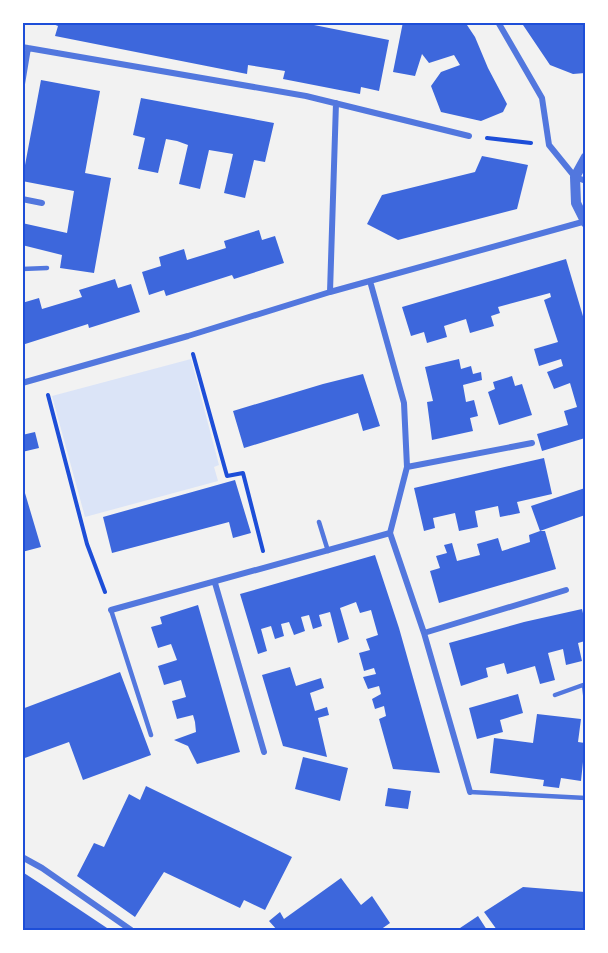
<svg xmlns="http://www.w3.org/2000/svg" width="608" height="953" viewBox="0 0 608 953" font-family="Quicksand,sans-serif">
<style>
.green{fill:#dbe4f7}
.building{fill:#3d67dc}
.lines{fill:none;stroke-linecap:round;stroke-linejoin:round}
.path{stroke:#1d4ed8;stroke-width:4}
.service{stroke:#5277de;stroke-width:4.5}
.minor{stroke:#5277de;stroke-width:6}
.tertiary{stroke:#5277de;stroke-width:10}
.neatline{fill:none;stroke:#1d4ed8;stroke-width:2}
</style>
<rect width="100%" height="100%" fill="#f2f2f2"/>
<path class="green" d="M191,359L219,465L214,467L218,481L85,517L52,396Z"/>
<path class="building" d="M48,22H299L389,40L379,91L361,87L360,94L283,79L285,71L248,65L247,74L55,36L58,26Z
M403,22H465L475,37L488,68L507,104L503,112L481,121L441,112L431,86L441,72L460,65L454,55L429,63L422,54L415,76L393,72Z
M521,22H584L585,73L573,74L550,65Z
M41,80L100,91L85,173L111,178L94,273L60,268L62,255L22,245V223L67,233L74,191L22,181Z
M141,98L274,123L265,162L254,160L245,198L224,193L233,154L209,150L200,189L179,184L188,145L177,141L166,139L158,173L138,169L145,138L133,135Z
M482,156L528,165L517,209L398,240L367,224L382,195L475,172Z
M259,230L262,240L275,236L284,263L234,279L232,275L166,296L164,290L149,295L142,272L161,266L159,257L184,249L187,260L226,248L224,241Z
M566,259L585,323V438L542,451L537,434L568,425L564,411L577,407L570,383L554,389L547,372L563,366L561,359L539,366L534,349L558,342L544,300L551,297L550,293L498,307L500,313L491,316L494,326L470,333L466,319L444,326L447,337L427,343L424,332L411,336L402,307Z
M115,279L118,288L131,284L140,312L89,328L88,324L22,345V303L39,298L42,309L82,297L79,290Z
M459,359L461,369L471,366L473,374L481,372L482,380L463,385L466,402L474,400L478,416L470,418L473,431L432,440L427,402L433,401L425,367Z
M363,374L380,426L363,431L358,413L244,448L233,411L323,384Z
M512,376L515,386L522,384L532,415L499,425L488,392L495,389L493,382Z
M35,432L39,448L22,452V435Z
M544,458L552,494L517,502L520,513L500,517L498,506L475,511L478,527L459,531L455,513L433,518L435,528L424,531L414,488Z
M235,480L251,533L233,538L229,522L112,553L103,517Z
M22,483L41,547L22,552Z
M585,488V515L540,531L531,506Z
M540,531H545L556,569L439,603L430,571L440,568L436,556L447,553L444,545L452,543L457,561L480,555L477,544L498,538L502,551L530,542L529,535Z
M375,555L399,628L440,773L393,769L379,719L386,716L384,706L375,709L372,699L381,694L379,686L368,689L363,677L376,674L374,668L364,671L359,653L370,650L366,639L378,635L371,610L360,613L356,602L340,608L349,639L338,643L330,612L319,615L322,626L313,629L309,615L301,617L305,631L294,635L289,622L281,624L284,636L275,639L271,626L261,629L267,651L258,654L240,594Z
M198,605L240,752L197,764L188,746L174,740L196,732L195,722L193,715L177,719L172,701L186,697L181,680L164,685L158,666L177,660L171,644L158,648L151,627L162,624L160,617Z
M582,609L585,622V641L578,643L582,661L566,665L563,649L548,653L555,680L540,684L535,666L507,674L504,663L486,668L488,677L461,686L449,643L524,622Z
M290,667L296,686L321,678L324,688L310,693L315,711L327,707L329,715L318,718L327,757L283,746L262,675Z
M120,672L151,755L83,780L69,742L22,759V709Z
M518,694L523,713L500,720L503,732L477,739L469,708Z
M537,714L581,719L578,742L585,743L581,781L561,778L559,788L543,786L544,780L490,773L494,738L533,743Z
M303,757L348,768L340,801L295,789Z
M146,786L292,857L265,910L244,900L240,908L164,872L135,917L77,876L94,843L104,847L129,794L140,800Z
M388,788L411,791L408,809L385,806Z
M24,873L44,886L110,930H22Z
M341,878L361,905L372,896L390,923L380,930H277L269,921L280,912L284,919Z
M523,887L585,892V930H497L484,912Z
M478,916L487,930H457Z"/>
<g class="lines">
<path class="path" d="M487,138L531,143
M193,354L227,476L243,473L263,551
M48,395L87,544L105,592"/>
<path class="service" d="M22,269L47,268
M319,522L328,551
M111,610L151,735
M584,685L586,702
M555,695L583,685
M470,792L586,798"/>
<path class="minor" d="M498,22L542,98L549,145L575,177L586,181
M22,47L306,96L469,136
M22,84L28,48
M22,199L42,203
M370,281L404,403L407,467L390,533L424,633L470,792
M330,292L336,103
M22,383L188,336L330,292L586,221
M407,467L532,443
M215,583L264,752
M111,610L390,533
M424,633L566,590
M22,857L42,868L131,930"/>
<path class="tertiary" d="M586,157L575,177L576,203L586,223"/>
</g>
<rect width="608" height="953" fill="none" stroke="#ffffff" stroke-width="48"/>
<rect x="24" y="24" width="560" height="905" class="neatline"/>
</svg>
